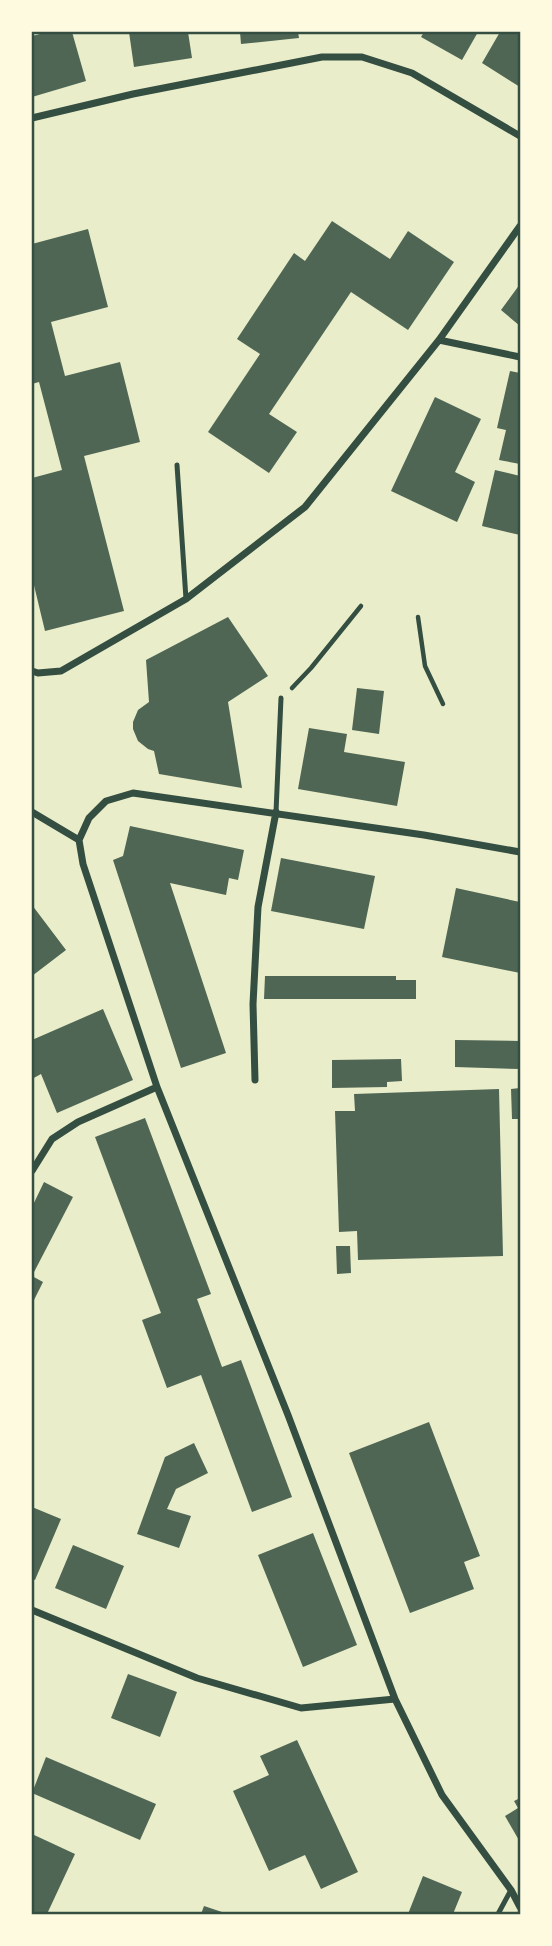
<svg xmlns="http://www.w3.org/2000/svg" width="552" height="1946" viewBox="0 0 552 1946" font-family="'DM Sans',sans-serif">
<style>
.building{fill:#4f6655}
.lines{fill:none;stroke-linecap:round;stroke-linejoin:round}
.path{stroke:#344e41;stroke-width:4.5}
.service{stroke:#344e41;stroke-width:5}
.minor{stroke:#344e41;stroke-width:7}
.neatline{fill:none;stroke:#344e41;stroke-width:2.5}
</style>
<rect width="100%" height="100%" fill="#e9edc9"/>
<path class="building" d="M48,32H72L86,81L32,97V36Z
M129,32H188L192,58L134,67Z
M240,32H298L299,38L241,44Z
M424,32H478L462,60L421,37Z
M500,32H520V87L482,63Z
M332,221L390,259L408,231L454,262L408,330L351,292L269,414L297,432L269,473L208,432L260,354L237,339L294,253L305,261Z
M88,229L108,307L51,322L65,376L120,362L140,442L84,456L124,611L45,631L32,577V478L62,470L39,382L32,384V244Z
M520,284V326L501,310Z
M510,371L520,373V464L499,460L506,430L497,428Z
M435,397L481,419L455,472L475,482L457,522L391,491Z
M495,470L520,476V535L482,526Z
M228,617L268,676L228,702L242,788L159,774L154,751L148,749L138,741L133,729V722L138,710L149,702L146,660Z
M357,688L384,691L379,734L352,730Z
M309,728L347,734L344,752L405,762L397,806L298,789Z
M130,826L244,850L238,880L229,878L226,895L170,883L226,1053L181,1068L113,860L123,856Z
M281,858L375,876L364,929L271,911Z
M456,888L520,902V973L442,957Z
M32,905L66,950L32,976Z
M265,976H396V980H416V999H264Z
M103,1009L133,1080L57,1113L41,1074L32,1079V1040Z
M455,1040L520,1041V1069L455,1067Z
M401,1059L402,1081L387,1082V1087L332,1088V1060Z
M520,1088V1119H512L511,1089Z
M499,1089L503,1256L358,1260L357,1231L339,1232L335,1111H355L354,1094Z
M145,1118L211,1294L197,1299L222,1367L241,1360L292,1497L252,1512L201,1375L167,1388L142,1320L161,1313L95,1137Z
M44,1182L73,1197L32,1276L43,1282L32,1304V1207Z
M336,1246H350L351,1273L337,1274Z
M429,1422L480,1556L464,1562L474,1589L410,1613L349,1453Z
M194,1443L208,1473L176,1489L167,1509L191,1516L179,1548L137,1534L165,1457Z
M32,1507L61,1519L35,1580L32,1579Z
M313,1533L357,1645L303,1667L258,1555Z
M73,1545L124,1566L106,1609L55,1588Z
M128,1674L177,1692L160,1737L111,1718Z
M297,1740L358,1872L321,1889L305,1855L269,1871L233,1791L269,1775L260,1756Z
M46,1757L156,1804L140,1840L32,1793Z
M520,1798V1842L505,1816L518,1808L514,1801Z
M32,1834L75,1854L47,1914H32Z
M423,1876L462,1892L453,1914H408Z
M204,1906L228,1914H201Z"/>
<g class="lines">
<path class="path" d="M418,617L425,666L443,704
M292,688L311,668L361,606"/>
<path class="service" d="M177,465L186,599
M276,812L281,698
M498,1914L511,1890"/>
<path class="minor" d="M32,118L133,94L322,57H362L412,73L520,136
M439,340L520,357
M32,671L38,673L61,671L186,599L305,507L439,340L520,226
M32,812L79,840
M79,840L83,864L157,1087L288,1415L395,1699L442,1795L511,1890L520,1907
M79,840L89,818L106,801L133,793L424,835L520,852
M255,1080L253,1004L258,907L276,812
M32,1171L52,1139L78,1122L157,1087
M32,1610L197,1678L301,1708L395,1699"/>
</g>
<rect width="552" height="1946" fill="none" stroke="#fefae0" stroke-width="66"/>
<rect x="33" y="33" width="486" height="1880" class="neatline"/>
</svg>
